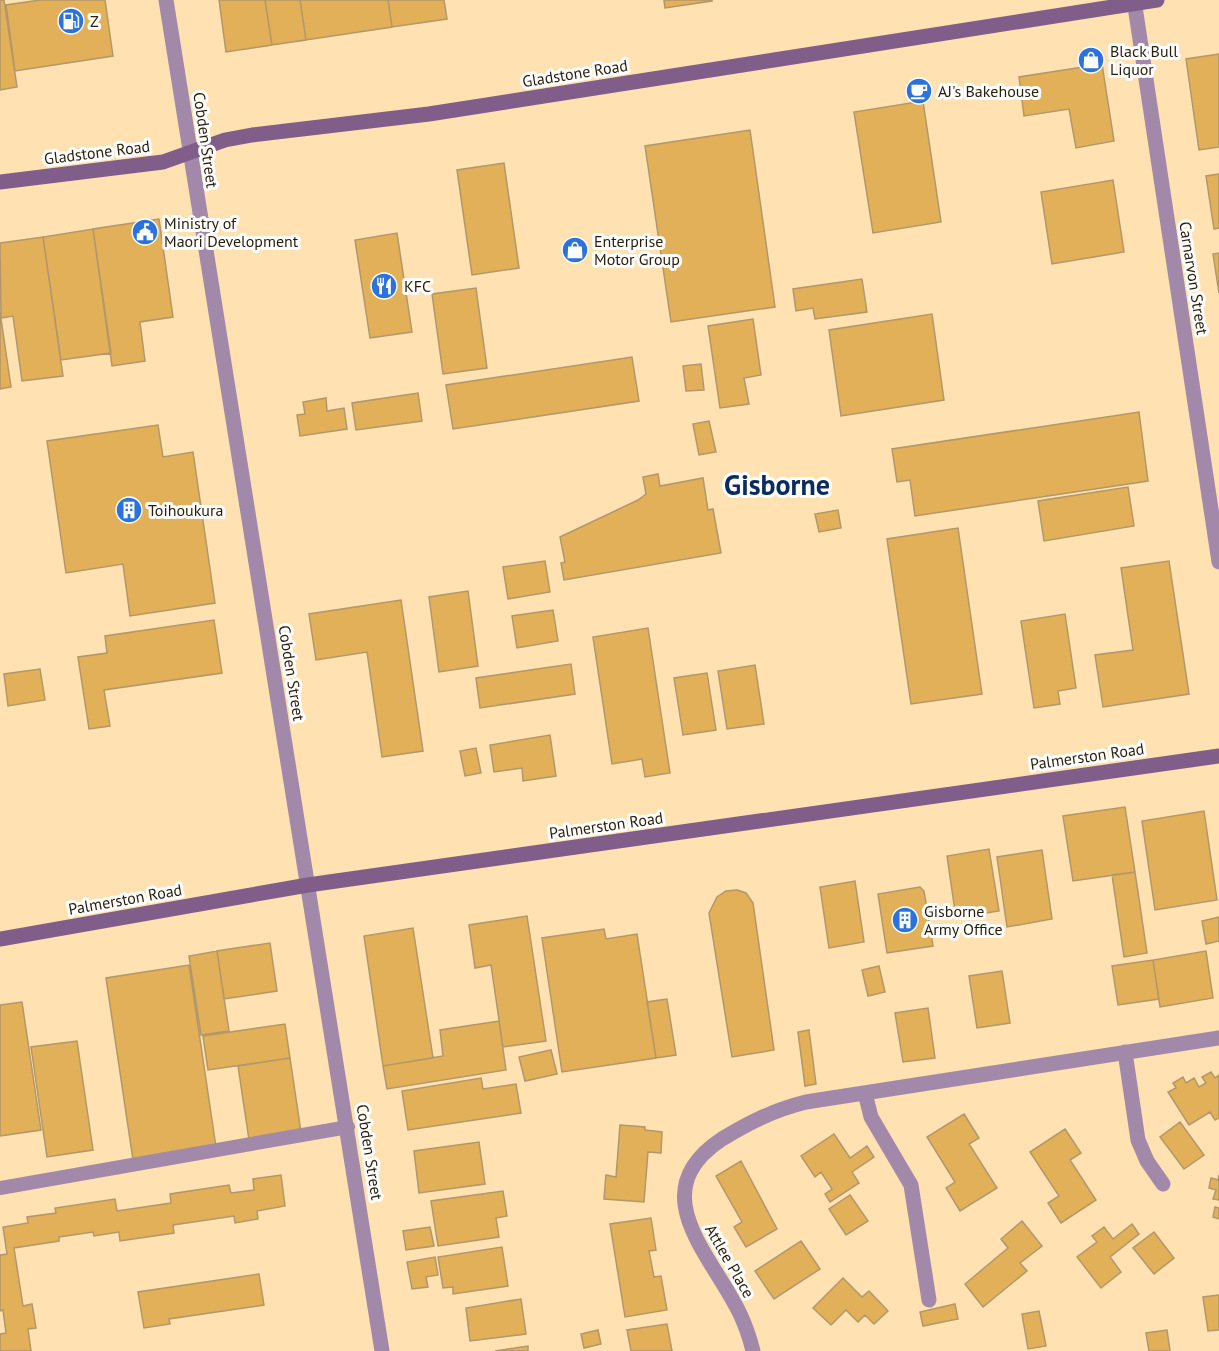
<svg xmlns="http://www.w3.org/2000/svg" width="1219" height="1351" viewBox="0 0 1219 1351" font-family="'PT Sans',sans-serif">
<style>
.building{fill:#e2b059;stroke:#b2976a;stroke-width:1.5}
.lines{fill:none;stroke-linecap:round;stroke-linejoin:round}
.lane{stroke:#a289a9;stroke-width:14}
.street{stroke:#a289a9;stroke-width:15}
.secondary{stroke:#815d8a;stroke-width:15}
.labels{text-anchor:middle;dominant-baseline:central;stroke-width:6;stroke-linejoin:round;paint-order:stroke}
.poi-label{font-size:16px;fill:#281d0a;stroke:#fff;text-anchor:start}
.street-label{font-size:16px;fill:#281d0a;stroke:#fff}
.town-label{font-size:28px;font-weight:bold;fill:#0a2c60;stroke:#fff}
</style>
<rect width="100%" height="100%" fill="#ffe1b2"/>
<path class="building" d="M0,0H4L17,87L0,90Z
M40,0H105L113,56L15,71L6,5Z
M219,0H265L272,45L226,52Z
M265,0H300L306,40L272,45Z
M300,0H388L392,27L306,40Z
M388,0H444L447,19L392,27Z
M664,0H712V1L665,8Z
M1219,54V147L1199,150L1186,59Z
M1102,64L1114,141L1076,148L1069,109L1024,116L1019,77Z
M923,101L941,222L873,233L854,112Z
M750,130L775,307L671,322L645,146Z
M504,163L519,268L472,275L457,170Z
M1219,174V228L1214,229L1206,176Z
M1113,180L1124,252L1052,264L1041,192Z
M159,219L173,317L140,322L145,361L112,366L93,229Z
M93,229L111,353L61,360L43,237Z
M397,233L412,332L370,338L355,240Z
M43,237L63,376L22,381L13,316L1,318L0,243Z
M1219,253V293L1213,254Z
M862,279L867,312L815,319L813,308L796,311L793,289Z
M476,288L487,368L443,374L432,294Z
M0,312L11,387L0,389Z
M932,314L944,400L841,416L829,330Z
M753,319L761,375L744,378L749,404L720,408L708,326Z
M632,357L639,401L453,429L446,385Z
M701,364L704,390L686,391L683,366Z
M418,393L422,421L356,430L352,403Z
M326,398L327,411L344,408L347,429L300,436L297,415L305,414L303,402Z
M1139,412L1148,481L915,516L910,480L897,482L892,449Z
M709,421L716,452L699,455L693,424Z
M158,425L163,457L193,452L215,603L130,616L123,564L66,573L47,441Z
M658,474L660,486L703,478L708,510L713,509L721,553L564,580L561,563L565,562L560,537L638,500L646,494L643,477Z
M1128,487L1134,526L1044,541L1038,501Z
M838,510L841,528L819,532L815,514Z
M958,528L982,694L911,704L887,539Z
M545,561L550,592L508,599L503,567Z
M1169,561L1189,694L1103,707L1095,655L1133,650L1121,568Z
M468,591L478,666L439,672L429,597Z
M401,600L423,751L382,757L367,652L316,660L309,614Z
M553,610L558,641L517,648L512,616Z
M1065,614L1076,688L1058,691L1060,704L1034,708L1021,621Z
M214,620L222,673L104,690L110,726L89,729L78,657L107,653L105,636Z
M648,628L670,773L645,777L642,759L612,764L593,637Z
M571,664L575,694L480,708L476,678Z
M755,665L764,724L727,729L718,671Z
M40,669L45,700L8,706L4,674Z
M707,673L716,730L683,735L674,678Z
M550,735L556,776L523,781L522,768L494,772L490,745Z
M476,748L481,773L465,776L460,751Z
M1125,807L1135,872L1073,881L1063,816Z
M1204,811L1217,900L1155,910L1142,821Z
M989,849L999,911L956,918L947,856Z
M1042,850L1052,919L1007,927L997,857Z
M1135,872L1147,953L1124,957L1112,875Z
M855,881L864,942L829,948L820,887Z
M920,887L924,891L933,946L887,953L878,894Z
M737,890L746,893L753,903L774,1050L732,1057L709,913L717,897L726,891Z
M527,916L546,1041L503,1047L491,965L475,968L469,925Z
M1219,917V941L1206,944L1202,921Z
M413,928L433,1058L383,1066L364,936Z
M604,929L606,939L637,934L656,1058L562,1072L542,938Z
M270,943L277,991L224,999L217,951Z
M217,951L229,1031L201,1035L189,956Z
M1206,951L1213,998L1160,1007L1153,960Z
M1153,960L1159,999L1118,1005L1112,966Z
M189,965L216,1147L133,1160L106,978Z
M879,966L885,992L868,996L862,970Z
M1002,971L1010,1023L977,1028L969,976Z
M667,999L676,1055L656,1058L647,1002Z
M22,1002L41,1130L0,1136V1005Z
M928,1008L935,1058L903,1062L895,1013Z
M499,1021L506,1070L387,1089L383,1066L443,1056L440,1030Z
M285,1024L290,1058L208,1070L203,1036Z
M809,1030L816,1084L805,1086L798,1032Z
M77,1041L93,1150L47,1157L31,1047Z
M551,1050L557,1074L525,1081L519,1057Z
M290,1058L301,1132L249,1140L238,1066Z
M1211,1072L1215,1078L1219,1075V1118L1215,1120L1210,1112L1189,1125L1168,1092L1176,1088L1173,1083L1183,1077L1186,1083L1194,1078L1199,1087L1206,1083L1202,1077Z
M481,1078L483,1089L516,1084L521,1113L408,1130L402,1091Z
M964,1114L979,1138L969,1144L997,1188L960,1211L946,1188L955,1182L927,1137Z
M1180,1122L1204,1155L1184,1169L1160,1137Z
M620,1125L645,1127V1130L662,1132L661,1153L648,1152L644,1202L604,1199L606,1175L616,1177Z
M1065,1129L1081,1153L1070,1160L1096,1200L1061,1223L1048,1203L1059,1196L1030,1152Z
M834,1134L850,1158L867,1146L874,1157L852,1172L859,1183L830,1202L825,1194L832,1189L821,1172L815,1177L801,1156Z
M479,1142L485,1184L419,1193L414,1151Z
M741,1161L777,1229L746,1247L734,1227L742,1222L716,1176Z
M281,1175L285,1206L257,1211L258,1219L235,1223L234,1216L173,1225L174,1233L120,1241L119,1232L94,1236L93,1232L59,1237V1241L14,1248L23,1306L32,1304L36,1328L28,1329L31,1351H0V1334L6,1333L3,1310L0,1311V1255L7,1254L3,1227L28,1223L27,1217L56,1213L55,1208L115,1199L117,1211L171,1203L170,1194L229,1185L231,1193L254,1190L253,1179Z
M1219,1175V1200L1213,1199L1216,1190L1209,1188L1211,1178L1218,1180Z
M503,1191L507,1216L496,1218L499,1237L438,1246L431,1201Z
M850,1195L868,1221L846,1235L829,1209Z
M1215,1207L1219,1208V1219L1213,1217Z
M651,1218L656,1250L649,1251L654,1277L661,1276L667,1310L625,1317L610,1224Z
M1022,1221L1042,1246L1020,1263L1027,1271L983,1307L965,1284L1008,1248L1001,1239Z
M1132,1224L1139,1234L1110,1257L1121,1272L1101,1288L1077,1257L1097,1242L1092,1236L1104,1227L1113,1239Z
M430,1227L434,1246L406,1250L403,1231Z
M1154,1232L1174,1258L1154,1274L1133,1248Z
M801,1241L820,1269L774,1299L755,1271Z
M502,1247L508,1286L453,1294V1287L443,1288L438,1257Z
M435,1257L438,1275L426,1277L428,1287L412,1289L407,1262Z
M259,1274L264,1305L169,1319L170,1324L144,1328L138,1292Z
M843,1278L862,1297L869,1291L888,1311L874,1324L865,1315L858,1322L846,1310L831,1325L813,1308Z
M1219,1295V1330L1208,1331L1203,1297Z
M521,1299L526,1334L470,1341L466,1308Z
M955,1304L958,1319L923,1326L920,1312Z
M1039,1311L1046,1346L1028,1349L1022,1314Z
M667,1324L672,1351H631L627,1330Z
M598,1330L601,1344L584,1348L581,1334Z
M1167,1330L1170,1351H1149L1146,1333Z
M528,1346V1351H495Z"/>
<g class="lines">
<path class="lane" d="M0,1188L348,1127"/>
<path class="street" d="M166,0L382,1351
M1134,0L1219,562
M1125,1052L1138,1140L1147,1161L1163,1184
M865,1093L871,1117L911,1185L929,1300
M753,1351C750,1339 746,1327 741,1316C714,1257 640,1193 722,1139C750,1122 774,1110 806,1102L1219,1038"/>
<path class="secondary" d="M0,182L163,162L225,140L252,135L429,114L1157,0
M0,939L308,885L1219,756"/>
</g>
<defs>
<symbol id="fuel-disc" viewBox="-11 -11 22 22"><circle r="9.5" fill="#2c72df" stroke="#fff"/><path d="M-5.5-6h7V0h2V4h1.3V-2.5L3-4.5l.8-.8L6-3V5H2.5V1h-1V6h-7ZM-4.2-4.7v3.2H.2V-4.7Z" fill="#fff"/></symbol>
<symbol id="shop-disc" viewBox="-11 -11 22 22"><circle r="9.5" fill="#2c72df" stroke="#fff"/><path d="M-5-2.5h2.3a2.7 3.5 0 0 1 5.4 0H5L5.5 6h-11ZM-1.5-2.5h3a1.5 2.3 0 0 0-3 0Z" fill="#fff"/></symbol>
<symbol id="cafe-disc" viewBox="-11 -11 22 22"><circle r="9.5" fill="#2c72df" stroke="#fff"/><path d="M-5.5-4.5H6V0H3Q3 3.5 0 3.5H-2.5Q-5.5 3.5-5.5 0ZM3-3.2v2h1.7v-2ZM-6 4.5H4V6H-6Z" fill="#fff"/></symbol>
<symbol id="civic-disc" viewBox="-11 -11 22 22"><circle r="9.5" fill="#2c72df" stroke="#fff"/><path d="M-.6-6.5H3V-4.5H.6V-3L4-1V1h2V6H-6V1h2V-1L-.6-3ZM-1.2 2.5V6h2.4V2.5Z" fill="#fff"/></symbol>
<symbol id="restaurant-disc" viewBox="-11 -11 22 22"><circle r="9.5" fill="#2c72df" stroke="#fff"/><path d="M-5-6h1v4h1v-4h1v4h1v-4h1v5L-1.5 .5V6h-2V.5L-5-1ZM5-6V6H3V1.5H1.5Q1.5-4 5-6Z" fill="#fff"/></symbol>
<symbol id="building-disc" viewBox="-11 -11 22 22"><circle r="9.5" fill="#2c72df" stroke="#fff"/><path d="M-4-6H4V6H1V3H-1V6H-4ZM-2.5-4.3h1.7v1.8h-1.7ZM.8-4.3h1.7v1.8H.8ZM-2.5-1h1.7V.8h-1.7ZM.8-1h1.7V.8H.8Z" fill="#fff"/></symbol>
</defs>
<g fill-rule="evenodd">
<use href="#fuel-disc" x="56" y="6" width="30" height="30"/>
<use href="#shop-disc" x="1076" y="45" width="30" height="30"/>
<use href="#cafe-disc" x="904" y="76" width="30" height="30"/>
<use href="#civic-disc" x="130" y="217" width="30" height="30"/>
<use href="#shop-disc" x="560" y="235" width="30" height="30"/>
<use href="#restaurant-disc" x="369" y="271" width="30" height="30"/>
<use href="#building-disc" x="114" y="495" width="30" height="30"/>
<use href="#building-disc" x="890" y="905" width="30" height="30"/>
</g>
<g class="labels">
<g class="poi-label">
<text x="90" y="21">Z</text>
<text x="1110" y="51">Black Bull<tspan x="1110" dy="18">Liquor</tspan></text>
<text x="938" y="91">AJ's Bakehouse</text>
<text x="164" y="223">Ministry of<tspan x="164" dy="18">Maori Development</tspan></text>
<text x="594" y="241">Enterprise<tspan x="594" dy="18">Motor Group</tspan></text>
<text x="404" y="286">KFC</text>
<text x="148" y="510">Toihoukura</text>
<text x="924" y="911">Gisborne<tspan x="924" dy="18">Army Office</tspan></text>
</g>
<g class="street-label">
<text transform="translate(575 73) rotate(-9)">Gladstone Road</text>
<text transform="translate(206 140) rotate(82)">Cobden Street</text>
<text transform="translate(97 152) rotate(-7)">Gladstone Road</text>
<text transform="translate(1194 278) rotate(81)">Carnarvon Street</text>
<text transform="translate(292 673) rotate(81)">Cobden Street</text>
<text transform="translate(1087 756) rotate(-8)">Palmerston Road</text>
<text transform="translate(606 825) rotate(-8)">Palmerston Road</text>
<text transform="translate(125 899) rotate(-10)">Palmerston Road</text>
<text transform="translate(370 1152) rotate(81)">Cobden Street</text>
<text transform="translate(730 1261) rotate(60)">Attlee Place</text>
</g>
<g class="town-label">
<text x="777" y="484">Gisborne</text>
</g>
</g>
</svg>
